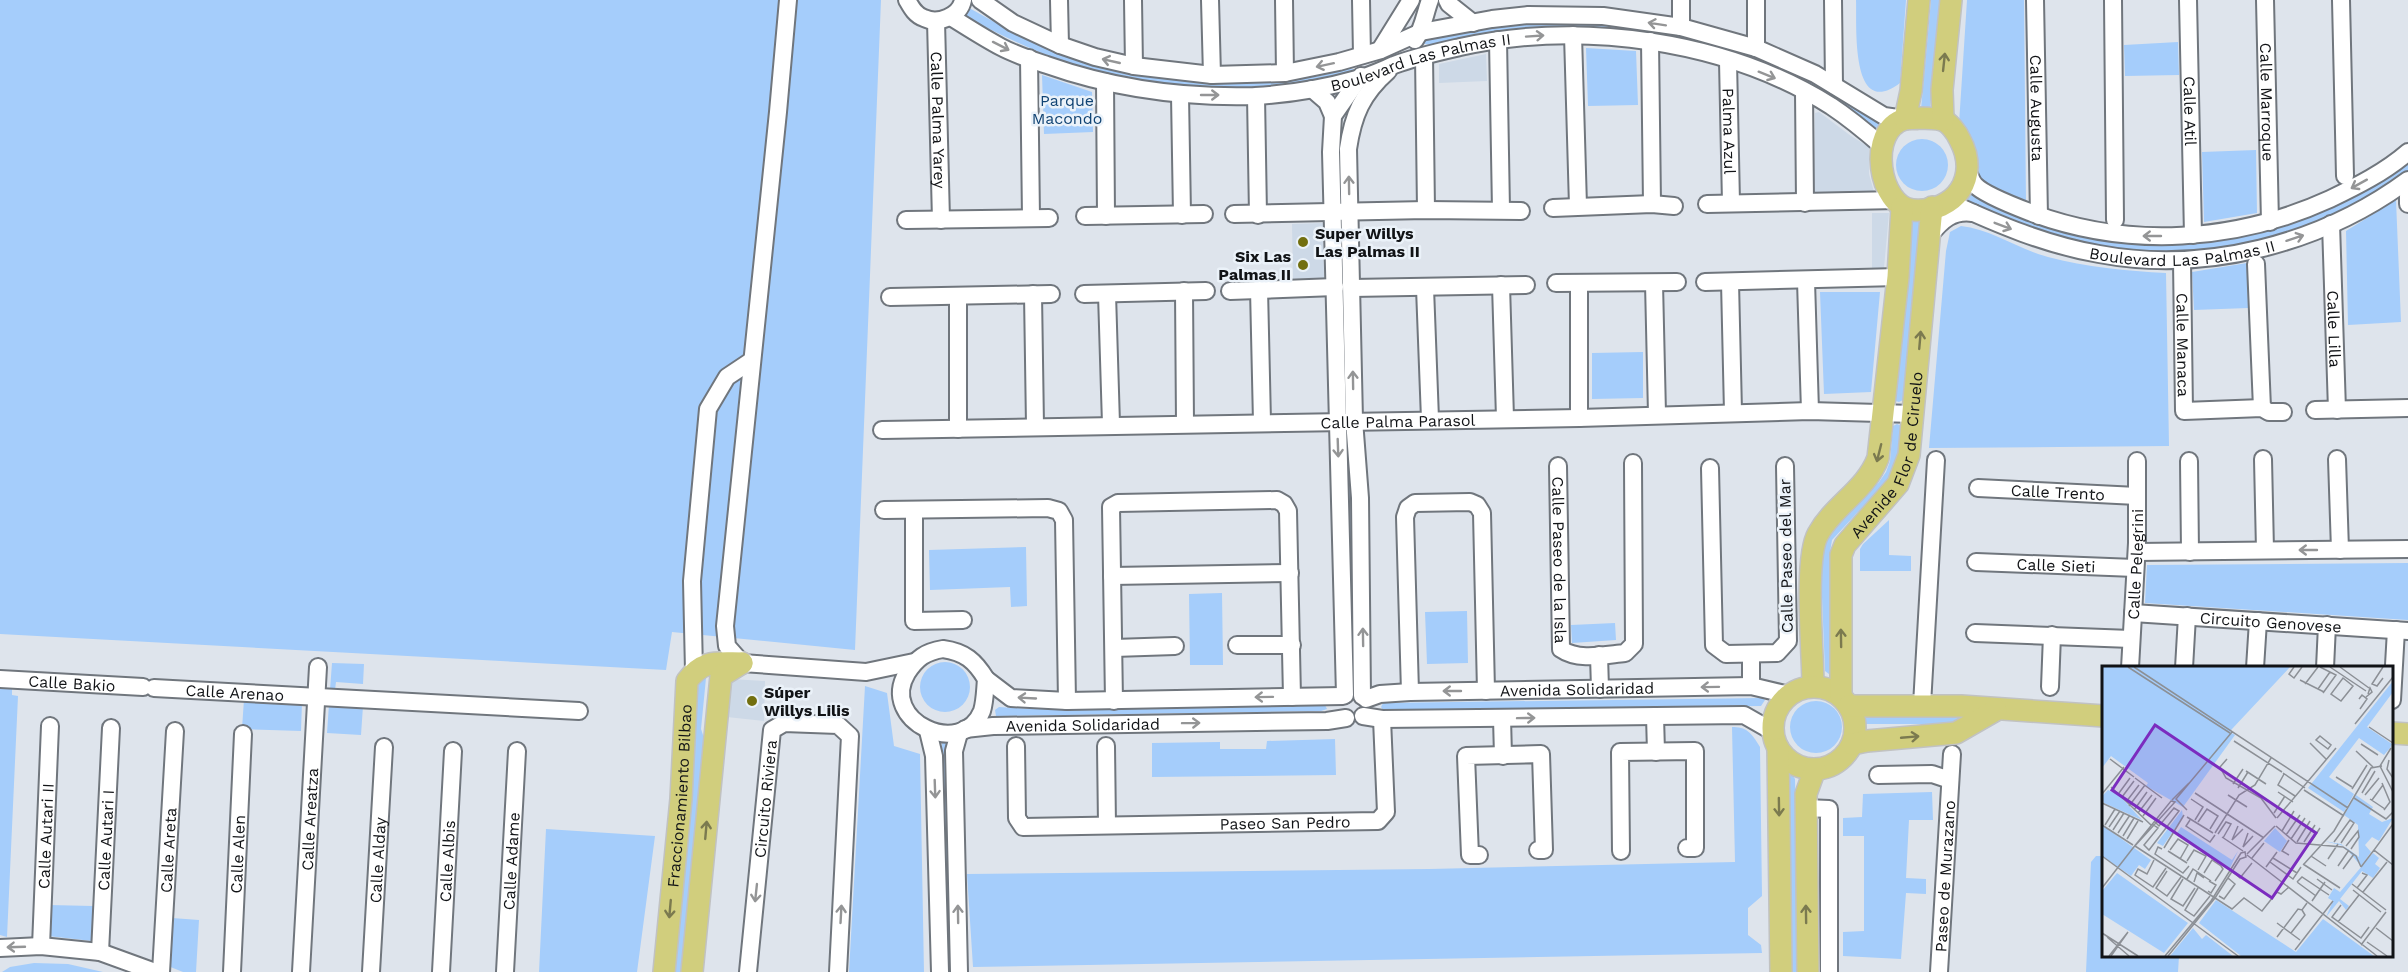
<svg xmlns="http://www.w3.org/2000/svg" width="2408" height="972" viewBox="0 0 2408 972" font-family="'Work Sans',sans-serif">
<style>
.built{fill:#cdd9e7}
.green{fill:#a5cdfb}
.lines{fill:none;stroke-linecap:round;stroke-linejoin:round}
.minor-casing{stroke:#70767d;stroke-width:20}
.major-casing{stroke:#c1c2c2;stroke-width:24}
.minor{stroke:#fff;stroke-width:16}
.major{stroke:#d1ce7d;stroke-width:21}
.oneway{stroke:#949596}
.oneway2{stroke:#7b7a4f}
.poi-dot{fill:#726f0f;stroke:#ebf2f9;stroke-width:2}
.labels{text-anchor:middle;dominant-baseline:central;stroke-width:5;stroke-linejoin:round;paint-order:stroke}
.street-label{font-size:16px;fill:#111316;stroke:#ebf2f9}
.park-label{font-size:16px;fill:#114474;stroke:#ebf2f9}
.poi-label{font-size:16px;font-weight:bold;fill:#111316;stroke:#ebf2f9;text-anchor:start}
.inset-road{fill:none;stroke:#8c9096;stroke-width:1.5}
.view{fill:#7b2cbf;fill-opacity:0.15;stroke:#7b2cbf;stroke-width:3}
.inset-edge{fill:none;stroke:#111316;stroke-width:3}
</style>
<rect width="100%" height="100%" fill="#dee4ec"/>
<path class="built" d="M1486,54L1487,81L1439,83V64Z
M1819,112L1851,136L1869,147V174L1874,192H1814L1815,113Z
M1872,213H1889L1884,268L1872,269Z
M1323,223L1324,278L1293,279L1292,224Z
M731,679L765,681L764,721L727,717Z"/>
<path class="green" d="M0,0H881L855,650L672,632L666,670L0,634Z
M1856,0H1906L1900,83C1850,121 1857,26 1856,0Z
M1931,0H1941L1930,109H1921Z
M1967,0H2024L2026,203L1980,182L1959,124Z
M964,9H971L1016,34L1059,53L1271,81L1320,76L1348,67L1355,70C1339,83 1309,83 1289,85C1211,93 1130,87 1056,59C1025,47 995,32 965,17Z
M1525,21H1592L1682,34L1732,47L1807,78L1881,123L1882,130L1874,132L1681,40L1629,30L1591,27L1526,29L1476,35L1430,45L1421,43L1431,37Z
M2178,42L2179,75L2125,76L2124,45Z
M1586,48L1636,51L1638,105L1588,106Z
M1042,75L1092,92L1093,132L1044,134Z
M1896 165a26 26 0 1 1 52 0a26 26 0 1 1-52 0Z
M2256,150L2257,213L2204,222L2202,152Z
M2408,160V170C2345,221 2247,252 2166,254C2153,255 2139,251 2126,249C2064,241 2019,224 1962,199L1968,191L2018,214L2206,241L2245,236L2280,226Z
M2396,200L2401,322L2348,325L2346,231Z
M1913,217L1922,218L1905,399L1899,402L1895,401L1894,396Z
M1961,226C1991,229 2018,249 2048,257C2086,267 2127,271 2166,273L2169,446L1929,448L1946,251L1950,232Z
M2247,263L2248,308L2194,310L2192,272Z
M1820,292H1880L1871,392L1824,394Z
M1643,352V398L1592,399V353Z
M1897,424L1902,426L1898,461L1894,473L1832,540L1830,552L1834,671L1829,674L1825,671L1820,548L1833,524L1879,482L1886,472L1890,461L1893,426Z
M1346,432L1348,437L1356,682L1352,684Z
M1889,520V555L1911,556V571H1860V549L1863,544Z
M1026,547L1027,606L1011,607L1010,587L930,590L929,550Z
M2408,563V620L2145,603L2147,565Z
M1222,593L1223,665H1190L1189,594Z
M1467,611L1468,663L1427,664L1425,612Z
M1615,623L1616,640L1572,643L1571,625Z
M920 687a25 25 0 1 1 50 0a25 25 0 1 1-50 0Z
M332,663L364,664L363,684L336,682L335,690H330Z
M704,675L706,678L701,729L704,738L692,888L683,972H672L699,678Z
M0,686L12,687V695L18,696L7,937L0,935Z
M865,686L887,693L894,746L920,754L924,972H849Z
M1762,698L1765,700L1761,706L1384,711L1381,707L1383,703Z
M244,699L302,702L301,731L242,729Z
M1790 727a26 26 0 1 1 52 0a26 26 0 1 1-52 0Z
M329,704L363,706L361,735L327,733Z
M1325,705L1327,709L1321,711L996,716L995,710L999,707L1031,709Z
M1964,716L1952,724H1864V719L1868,717Z
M1732,727C1747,726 1753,735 1760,747L1762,896L1748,908V935L1761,945L1762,953L973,967L967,874L1429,869L1735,862Z
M947,739L949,743L954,972H945L942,743Z
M1335,739L1336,775L1152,777V743L1220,742V749H1266L1267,741Z
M1790,776H1793L1795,779L1798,972H1790L1787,779Z
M1932,792L1933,820H1909L1906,878L1926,879V894L1906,893L1901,959L1843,956V932L1864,931V836H1843V818L1862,817L1863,794Z
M546,829L655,836L637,972H539Z
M2096,856H2103L2104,956H2179L2178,972H2086L2091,862Z
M49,905L93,906L92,941L48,936Z
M172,918L199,920L196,972H183L168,966Z
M34,963L68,964L103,972H2L10,967Z"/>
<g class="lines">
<defs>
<g id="minor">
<path d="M788,0L778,112L725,626L727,646L742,663L866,672L914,662"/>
<path d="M907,0C911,7 915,15 924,18C938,25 960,16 963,0"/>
<path d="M980,0L1013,23L1060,45L1095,57L1134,66L1212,75L1285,73L1339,62L1381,50L1421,32L1492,19L1528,15L1603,16L1681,27L1756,48L1815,74L1884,116L1905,119"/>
<path d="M1059,0L1060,45"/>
<path d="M1133,0L1134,66"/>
<path d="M1210,0L1212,75"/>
<path d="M1284,0L1285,73"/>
<path d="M1361,0L1362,55"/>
<path d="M1447,0L1449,4L1473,23"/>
<path d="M1681,0V27"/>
<path d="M1756,0V48"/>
<path d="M1833,0L1834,85"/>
<path id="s1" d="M2035,0L2039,216"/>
<path d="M2113,0L2115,220"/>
<path id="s2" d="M2188,0L2193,235"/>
<path id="s3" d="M2265,0L2270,222"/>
<path d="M2341,0L2345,176"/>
<path id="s4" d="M951,17C967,27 984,38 1001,47C1016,55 1032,60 1047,65C1115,89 1183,98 1255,96C1289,94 1325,88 1357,79C1370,76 1382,70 1394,65C1415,57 1438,52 1460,47C1581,20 1726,40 1831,106C1849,118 1866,132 1882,146"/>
<path id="s5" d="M936,21L941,220"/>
<path d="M1573,35L1578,206"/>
<path d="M1415,40C1423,29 1425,13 1430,0"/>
<path d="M1498,40L1501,210"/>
<path d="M1650,41L1652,204"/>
<path d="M1380,50L1411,0"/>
<path d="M1424,56L1426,210"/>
<path d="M1029,58L1031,218"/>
<path id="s6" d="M1728,61L1731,203"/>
<path d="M1105,82L1106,216"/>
<path d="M1312,89L1327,102L1333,116"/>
<path d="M1804,92L1805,203"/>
<path d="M1180,95L1182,215"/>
<path d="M1256,96L1258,215"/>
<path d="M1968,173C1970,176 1972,182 1975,185C1984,195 2019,208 2032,213C2129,249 2236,242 2330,199C2357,186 2385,172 2408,152"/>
<path d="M2408,196V204"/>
<path id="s7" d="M1949,202C1997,224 2046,245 2099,254C2205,274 2321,244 2408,180"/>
<path d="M1707,204L1897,200"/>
<path d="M1553,208L1652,204L1674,206"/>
<path d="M1234,214L1426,210L1521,211"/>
<path d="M1085,216L1204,214"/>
<path d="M906,220L1049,218"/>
<path id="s8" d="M2331,224L2337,410"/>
<path d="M1930,235C1942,220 1953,210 1973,213"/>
<path id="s9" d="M2182,261L2184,411L2262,408L2269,412H2283"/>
<path d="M2256,264L2262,408"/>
<path d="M1806,281L1810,411"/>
<path d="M1705,282L1898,277"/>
<path d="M1730,282L1733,412"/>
<path d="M1556,283L1677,282"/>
<path d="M1654,283L1657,414"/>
<path d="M1579,284V418"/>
<path d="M1501,285L1505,418"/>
<path d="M1352,288L1526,285"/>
<path d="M1425,288L1430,419"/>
<path d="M1259,289L1262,422"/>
<path d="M1184,291L1185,424"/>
<path d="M1230,291L1335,287"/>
<path d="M1033,294L1035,426"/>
<path d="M1084,294L1206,291"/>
<path d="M1107,294L1111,424"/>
<path d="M890,297L1051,294"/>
<path d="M958,297V429"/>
<path d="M2315,410L2408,408"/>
<path id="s10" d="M882,430L1579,418L1810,411L1913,414"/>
<path d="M2263,459L2265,550"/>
<path d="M2337,459L2340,550"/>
<path d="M2189,461L2190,552"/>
<path id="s11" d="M1558,466L1561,649C1578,661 1604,655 1625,653L1634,644L1633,463"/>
<path d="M1710,468L1714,645L1726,654L1777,653L1788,641L1785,466"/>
<path id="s12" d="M1978,488L2137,496"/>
<path d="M884,510L1048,508L1059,511L1064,520L1067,701"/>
<path d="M914,511V621L963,620"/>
<path d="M2137,552L2408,549"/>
<path id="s13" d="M1976,562L2135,568"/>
<path d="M1112,576L1290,573"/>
<path id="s14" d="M2133,613L2408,631"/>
<path d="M1975,633L2131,639"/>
<path d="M1237,645H1292"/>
<path d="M1114,648L1175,646"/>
<path d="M943,649C965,652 975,661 986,679C985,690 985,701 982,711C962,760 878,721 907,673C917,658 925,652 943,649Z"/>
<path d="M1599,655L1600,689"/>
<path id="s15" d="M2130,668L2137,543V461"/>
<path d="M2184,668L2187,616"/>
<path d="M2255,668L2258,621"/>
<path d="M2325,668L2327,625"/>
<path d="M694,671L692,581L708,409L727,377L751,361"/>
<path id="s16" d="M0,679L143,687"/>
<path d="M986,679L1011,698L1067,701L1343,696"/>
<path d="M1751,686V654"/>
<path d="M2050,687L2052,635"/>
<path id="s17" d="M154,688L579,711"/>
<path d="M1410,692L1405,517L1408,508L1415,503L1470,502L1477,505L1482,513L1486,691"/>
<path d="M1345,695L1331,152L1333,116L1361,76"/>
<path d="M1362,696L1360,498L1354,420L1348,149C1353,115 1362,94 1388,71"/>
<path id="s18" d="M1366,699L1380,694L1410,692L1751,686L1789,695"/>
<path d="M2392,700L2396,630"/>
<path d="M1114,701L1111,507L1118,503L1277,500L1284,504L1288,511L1292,697"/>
<path d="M1922,705L1936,460"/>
<path d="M1363,716L1382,719L1744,715L1772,731"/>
<path d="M1655,716L1656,752"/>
<path d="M1502,718L1503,756"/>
<path id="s19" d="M965,729L993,726L1327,721L1346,718"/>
<path d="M928,731L934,756L940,972"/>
<path id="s20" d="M1016,746L1017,818L1023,827L1378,821L1386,812L1382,719"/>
<path d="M1106,746L1107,825"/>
<path d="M1878,775L1932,774L1950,780"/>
<path d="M1806,808L1829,809V972"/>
<path d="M1621,851L1620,752L1695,751V848H1687"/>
<path d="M1479,855H1470L1466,756L1541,754L1544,850H1538"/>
<path id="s21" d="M41,946L50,726"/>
<path d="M0,948L41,946L100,952L155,972"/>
<path id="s22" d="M100,952L111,728"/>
<path id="s23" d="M161,972L175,731"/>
<path id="s24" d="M232,972L243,734"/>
<path id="s25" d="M301,972L318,667"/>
<path id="s26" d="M371,972L384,747"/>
<path id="s27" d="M441,972L453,751"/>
<path id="s28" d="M505,972L517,751"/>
<path id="s29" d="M748,972L772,730L784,723L838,725L850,736L838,972"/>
<path d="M959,972L954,751L959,733"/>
<path id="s30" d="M1939,972L1952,754"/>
</g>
<g id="major">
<path d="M1919,118C1926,118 1935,118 1942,120C1949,122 1957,133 1960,140C1980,177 1956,213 1913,210C1879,207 1866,130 1905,119C1909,118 1915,119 1919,118Z"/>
<path d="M1905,119L1911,91L1919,0"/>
<path d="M1943,120L1942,90L1951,0"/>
<path d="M1813,686C1813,654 1804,559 1818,534C1834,505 1866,490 1878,458L1898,277L1902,207"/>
<circle cx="1814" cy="728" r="41"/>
<path id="s31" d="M1841,696V555L1845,545L1898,484L1909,455L1932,207"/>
<path d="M1849,706H1961L2104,716"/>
<path d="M2392,733L2408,734"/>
<path d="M1852,744L1867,741L1956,733L1996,710"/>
<path d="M1778,749L1781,972"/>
<path id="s32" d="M664,972L681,799L687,681C703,659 717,663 742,663"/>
<path d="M692,972L721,676L742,663"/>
<path d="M1808,972L1806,794L1815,769"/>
</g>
</defs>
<use href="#minor" class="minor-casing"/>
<use href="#major" class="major-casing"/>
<use href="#minor" class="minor"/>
<use href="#major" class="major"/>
</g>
<defs><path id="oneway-shaft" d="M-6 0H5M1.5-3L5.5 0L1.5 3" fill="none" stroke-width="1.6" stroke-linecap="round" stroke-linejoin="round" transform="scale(1.5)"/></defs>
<g class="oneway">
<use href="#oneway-shaft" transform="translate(1657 24) rotate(-171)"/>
<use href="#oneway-shaft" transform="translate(1535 36) rotate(-4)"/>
<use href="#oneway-shaft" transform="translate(1001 46) rotate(27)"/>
<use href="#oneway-shaft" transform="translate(1111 61) rotate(-167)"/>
<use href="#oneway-shaft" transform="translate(1325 65) rotate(168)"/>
<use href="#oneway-shaft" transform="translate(1767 75) rotate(22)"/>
<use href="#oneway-shaft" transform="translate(1210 95)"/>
<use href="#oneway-shaft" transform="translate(2359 184) rotate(151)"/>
<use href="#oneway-shaft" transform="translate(1349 185) rotate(-91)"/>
<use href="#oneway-shaft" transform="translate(2003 226) rotate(21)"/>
<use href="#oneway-shaft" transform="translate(2152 236) rotate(-180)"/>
<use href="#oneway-shaft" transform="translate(2295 238) rotate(-18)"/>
<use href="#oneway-shaft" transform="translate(1353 380) rotate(-91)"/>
<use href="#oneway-shaft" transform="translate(1338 448) rotate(88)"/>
<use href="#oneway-shaft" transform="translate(2308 550) rotate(180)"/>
<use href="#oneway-shaft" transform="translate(1363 637) rotate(-91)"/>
<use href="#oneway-shaft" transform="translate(1710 687) rotate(179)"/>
<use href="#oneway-shaft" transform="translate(1452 691) rotate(180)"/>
<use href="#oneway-shaft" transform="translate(1264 697) rotate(179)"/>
<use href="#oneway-shaft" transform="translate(1027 698) rotate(-177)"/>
<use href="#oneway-shaft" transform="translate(1526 718) rotate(-1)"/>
<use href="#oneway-shaft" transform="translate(1191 723) rotate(-1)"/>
<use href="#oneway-shaft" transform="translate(935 789) rotate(88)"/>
<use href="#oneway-shaft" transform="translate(756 893) rotate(96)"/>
<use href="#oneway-shaft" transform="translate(841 914) rotate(-87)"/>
<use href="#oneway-shaft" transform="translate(958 914) rotate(-91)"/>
<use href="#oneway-shaft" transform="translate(16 947) rotate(178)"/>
</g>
<g class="oneway2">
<use href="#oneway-shaft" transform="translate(1944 62) rotate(-84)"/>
<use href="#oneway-shaft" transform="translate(1920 340) rotate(-85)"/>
<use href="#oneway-shaft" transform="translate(1879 453) rotate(104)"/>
<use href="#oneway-shaft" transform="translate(1841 638) rotate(-91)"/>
<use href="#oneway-shaft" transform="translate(1910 737) rotate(-5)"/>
<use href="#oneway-shaft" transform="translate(1779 807) rotate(89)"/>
<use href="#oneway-shaft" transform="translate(706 830) rotate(-85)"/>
<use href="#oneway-shaft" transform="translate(670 909) rotate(95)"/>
<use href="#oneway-shaft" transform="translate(1806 914) rotate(-91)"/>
</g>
<g class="poi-dot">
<circle cx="1303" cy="242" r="6"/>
<circle cx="1303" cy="265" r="6"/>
<circle cx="752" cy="701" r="6"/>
</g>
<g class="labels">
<g class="street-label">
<text stroke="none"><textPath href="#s4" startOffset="489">Boulevard Las Palmas II</textPath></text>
<text stroke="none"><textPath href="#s3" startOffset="102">Calle Marroque</textPath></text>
<text stroke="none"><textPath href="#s1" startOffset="108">Calle Augusta</textPath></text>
<text stroke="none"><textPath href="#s2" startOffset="111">Calle Atil</textPath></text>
<text stroke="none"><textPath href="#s5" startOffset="99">Calle Palma Yarey</textPath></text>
<text stroke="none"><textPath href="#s6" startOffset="70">Palma Azul</textPath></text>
<text stroke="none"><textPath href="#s7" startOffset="243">Boulevard Las Palmas II</textPath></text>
<text stroke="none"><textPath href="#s8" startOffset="105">Calle Lilla</textPath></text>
<text stroke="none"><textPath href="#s9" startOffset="84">Calle Manaca</textPath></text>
<text stroke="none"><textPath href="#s10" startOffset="516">Calle Palma Parasol</textPath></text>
<text stroke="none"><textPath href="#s31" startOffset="256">Avenide Flor de Ciruelo</textPath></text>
<text stroke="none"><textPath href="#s12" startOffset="80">Calle Trento</textPath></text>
<text transform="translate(1786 556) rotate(-91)">Calle Paseo del Mar</text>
<text stroke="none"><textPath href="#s11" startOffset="94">Calle Paseo de la Isla</textPath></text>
<text stroke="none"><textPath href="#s15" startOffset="104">Calle Pelegrini</textPath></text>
<text stroke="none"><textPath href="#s13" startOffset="80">Calle Sieti</textPath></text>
<text stroke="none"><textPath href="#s14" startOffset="138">Circuito Genovese</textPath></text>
<text stroke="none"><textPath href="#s16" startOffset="72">Calle Bakio</textPath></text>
<text stroke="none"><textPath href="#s18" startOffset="212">Avenida Solidaridad</textPath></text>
<text stroke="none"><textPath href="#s17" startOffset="81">Calle Arenao</textPath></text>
<text stroke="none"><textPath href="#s19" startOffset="118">Avenida Solidaridad</textPath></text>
<text stroke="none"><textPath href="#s32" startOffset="177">Fraccionamiento Bilbao</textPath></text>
<text stroke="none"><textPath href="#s29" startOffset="174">Circuito Riviera</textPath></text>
<text stroke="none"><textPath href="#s25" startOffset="153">Calle Areatza</textPath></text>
<text stroke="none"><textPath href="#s20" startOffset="345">Paseo San Pedro</textPath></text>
<text stroke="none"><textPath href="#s21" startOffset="110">Calle Autari II</textPath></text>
<text stroke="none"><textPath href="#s22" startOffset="112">Calle Autari I</textPath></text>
<text stroke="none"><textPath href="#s23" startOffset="122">Calle Areta</textPath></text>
<text stroke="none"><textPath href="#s24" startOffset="118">Calle Alen</textPath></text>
<text stroke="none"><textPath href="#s26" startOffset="112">Calle Alday</textPath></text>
<text stroke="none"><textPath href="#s27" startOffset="111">Calle Albis</textPath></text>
<text stroke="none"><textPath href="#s28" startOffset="111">Calle Adame</textPath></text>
<text stroke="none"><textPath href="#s30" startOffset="96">Paseo de Murazano</textPath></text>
</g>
<g class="park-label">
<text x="1067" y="100">Parque<tspan x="1067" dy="18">Macondo</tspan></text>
</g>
<g class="poi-label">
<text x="1315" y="233">Super Willys<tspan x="1315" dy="18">Las Palmas II</tspan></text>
<text x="1291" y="256" text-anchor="end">Six Las<tspan x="1291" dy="18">Palmas II</tspan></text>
<text x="764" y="692">Súper<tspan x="764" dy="18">Willys Lilis</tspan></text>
</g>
</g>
<g transform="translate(2102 666)">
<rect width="291" height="291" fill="#dee4ec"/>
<path d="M0,1H188L130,63L128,66L133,69L81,141L44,120L46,117L9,90L0,102ZM291,15V26L265,61L290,78L288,82L282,89L257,72L227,111L252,128L242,146L206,122ZM6,124L17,129L40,154L2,137L0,130ZM254,129L271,141L267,148L280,156L291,152L277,175L270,171L263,179L269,186L259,200L242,180L222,175L239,178L257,191L256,159L242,149ZM80,144L81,151L61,180L55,177ZM0,159L49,194L43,203L37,199L29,210L0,190ZM79,161L130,194L136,185L128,202L75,167ZM173,162L185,175L178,186L162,175ZM271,187L277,192L273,198L278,202L271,212L260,205L238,233L247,240L244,244L237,235L224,251L231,235L226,232L232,222L238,226ZM15,207L86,257L62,287L0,248V225ZM114,234L194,286L221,253L272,290H139L97,257ZM91,262L100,273L104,269L131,290H68Z" fill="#a5cdfb"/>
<path class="inset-road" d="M26,1L128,67M32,1L246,142M192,1L187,8L192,12L200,1M218,1L234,9L221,27M228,1L264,25M238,1L267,22M241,12L251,20L239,35L229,28ZM281,12L275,20L270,18L281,1M198,14L222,26M203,18L216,1M216,23L228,6M264,31L270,26L268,22L266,28M257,33L260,29L265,33L258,43M253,58L291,11M267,61L291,77M218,70L229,79L226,83L214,74ZM132,75L180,106M208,77L224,93M259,78L276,89M289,82L278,100L291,126M254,85L271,101M8,93L32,111M125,93L118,101L124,112L159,132L174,152M287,94L285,103L291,112M144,105L164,118M181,107L203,122M182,108L176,119L193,130M234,111L250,121M33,112L60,132M280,117L288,136L282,144M131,118L141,103M9,121L49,159M136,122L146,106M250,123L265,99M202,124L242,150M176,126L191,136M17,127L28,112M93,127L162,172M260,127L273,105M0,128L22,101M126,129L145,141M263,129L277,112M20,131L32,115M252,132L284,153L291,146M89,133L101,141L93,154M268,133L283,143M70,134L87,117M270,134L281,119M69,135L73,136L31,182ZM24,136L37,119M0,137L41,156M27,140L43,119M32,144L45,126M85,144L74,133L130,66M36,147L50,129M172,147L183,130M41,150L54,132M85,151L111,167M175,152L234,82M88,154L84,160L108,176L113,169M96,156L105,143L116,150L108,163M50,158L56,162L42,179L47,184L77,145L72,142L57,160L53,156M291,158L272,184L291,199M0,159L31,179M3,159L13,143M136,160L130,174L141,163M174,160L194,177L241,181L254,190L259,201M7,161L18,145M11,164L22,147M180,165L192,145M16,167L28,149M113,167L137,129L153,119L169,92M146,167L141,181L151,170M116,168L124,156L129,158L121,172M184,169L198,149M21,170L32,152M120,171L141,185M25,173L36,155M189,173L203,152M187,174L180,185L187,189M195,176L208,155M202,176L213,159M232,176L248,154L252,157L239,177M208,177L218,162M33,180L130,243L142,232L160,245L175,226L179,228L187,221M244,180L256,165L257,171L249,183M62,182L82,149M60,183L56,181L53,188L81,207L87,200M68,184L76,173L86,179L78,193M66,185L85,197M145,188L173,160M145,189L275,290M0,190L136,290M209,190L224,200M150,192L162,177M171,192L195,207M226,193L236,178M52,194L45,208L36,203L33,209L51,221L64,202M85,195L92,184L104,190L96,204M168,196L191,213L199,201M201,198L238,222M202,198L232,165L269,102L280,100M236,200L247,184M164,201L175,186M259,201L272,184M241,203L252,188M65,205L54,222L65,230L79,211M131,206L138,212L150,197M102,207L110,194L119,200L121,203L113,215M81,213L69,233L81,240L93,222M85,213L91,203L109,215M215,213L230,224M92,216L95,207L102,212M195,216L200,211L227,229M195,216L214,230M250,218L284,244M0,222L31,182M96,222L83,244L92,250L108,230M255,222L265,209L260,207M251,224L279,246M106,225L109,227L114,219L107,215M261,226L285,196M117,230L122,233L133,218L126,212M210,235L223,216M239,239L230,251L259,272L267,261M236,256L257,229M175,257L198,274M274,262L291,275M0,267L36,290M189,267L203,249L200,244M5,271L27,290M175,271L196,243L200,244L205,237M265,276L285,290M259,279L284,246M193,284L231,235M7,290L26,266L9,290M63,290L109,235L139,187L143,186L144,191L138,193L113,232L66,290"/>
<path class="view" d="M53,59L214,167L170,232L10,124Z"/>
<rect width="291" height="291" class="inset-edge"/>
</g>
</svg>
